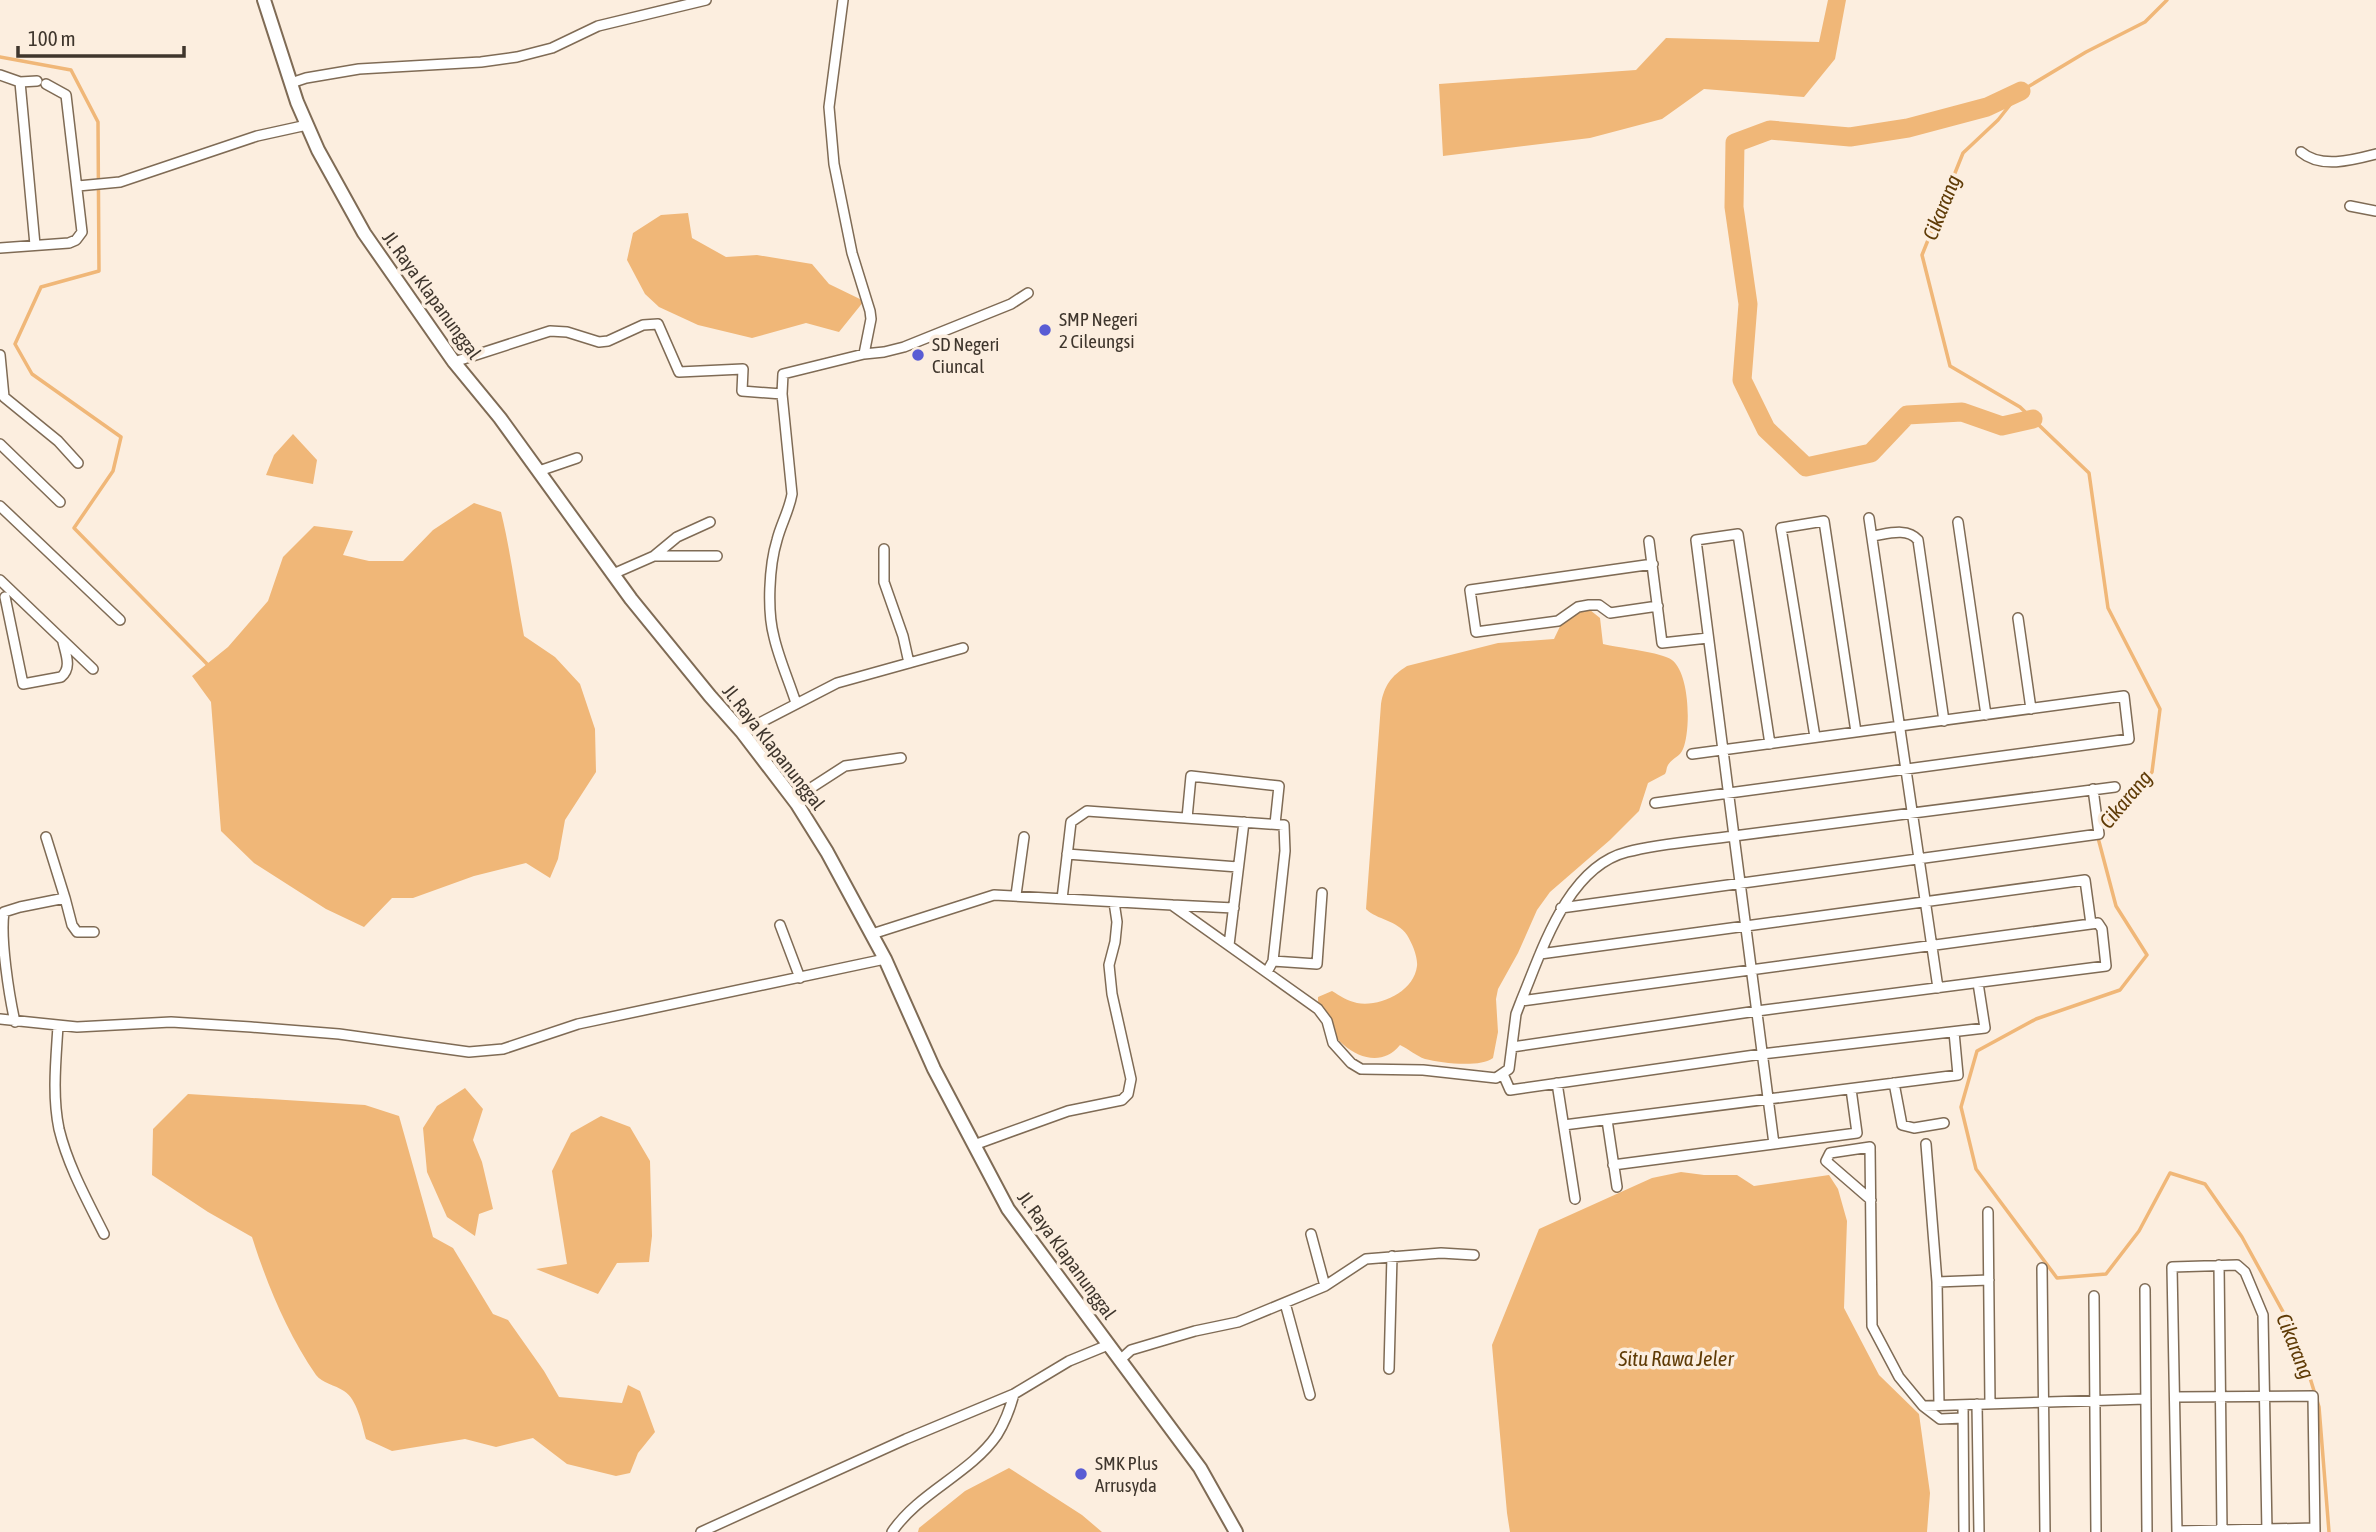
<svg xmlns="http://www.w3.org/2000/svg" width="2376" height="1532" viewBox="0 0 2376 1532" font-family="'Asap Condensed',sans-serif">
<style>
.water{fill:#f0b778}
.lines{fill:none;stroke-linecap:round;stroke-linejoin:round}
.stream{stroke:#f0b778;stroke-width:3.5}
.river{stroke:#f0b778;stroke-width:19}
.street-casing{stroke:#7f6b55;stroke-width:12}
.secondary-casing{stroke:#7f6b55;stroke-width:16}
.street{stroke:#fff;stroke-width:9}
.secondary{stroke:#fff;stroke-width:12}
.poi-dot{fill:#595cd4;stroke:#fceedf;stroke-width:2.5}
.labels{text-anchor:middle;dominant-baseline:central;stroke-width:7;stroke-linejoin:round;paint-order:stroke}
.street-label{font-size:19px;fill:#3f362d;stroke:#fceedf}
.poi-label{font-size:19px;fill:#3f362d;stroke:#fceedf;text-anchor:start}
.water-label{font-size:21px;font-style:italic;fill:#5f3b06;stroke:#fceedf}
</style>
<rect width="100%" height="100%" fill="#fceedf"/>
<path class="water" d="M1828,0H1846L1835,59L1804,97L1704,89L1662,119L1590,138L1443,156L1439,84L1636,70L1666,38L1819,42Z
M688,213L692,238L726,257L757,255L812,264L829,284L864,301L839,332L806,323L752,338L698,325L659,307L645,294L627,260L633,233L661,215Z
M293,434L317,460L313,484L266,475L274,455Z
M474,503L501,512C511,553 516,595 524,636L555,657L580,684L595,729L596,772L565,820L558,859L550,878L526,863L474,876L413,898H392L364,927L326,909L254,863L221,831L211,702L192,676L228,647L268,601L283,557L314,526L353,531L343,555L369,561H403L433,530Z
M1590,610L1600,618L1603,644C1618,648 1662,652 1672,660C1690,674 1691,730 1683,749C1680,757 1672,758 1668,765C1666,768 1667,771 1665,774L1648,783L1639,811L1610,840L1550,892L1537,910L1518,953L1498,989L1496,999L1498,1032L1493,1058C1480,1068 1441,1063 1425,1059C1416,1056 1409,1049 1400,1045C1369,1083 1316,1029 1318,997L1332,991C1340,996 1348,1001 1357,1003C1380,1007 1414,992 1417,966C1418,957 1412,943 1407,935C1397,920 1377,920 1366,909L1381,704C1384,686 1391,676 1407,666L1498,643L1554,639L1564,618L1582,611Z
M465,1088L483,1109L473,1140L482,1162L493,1209L479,1214L475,1236L447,1217L427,1172L423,1128L437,1106Z
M188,1094L365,1105L399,1116L433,1237L453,1248L493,1314L508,1320L544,1371L559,1397L622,1403L628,1385L640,1391L655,1432L638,1453L630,1473L616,1476L567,1464L533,1438L496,1447L465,1439L392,1451L366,1439C362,1424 357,1399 344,1391C335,1385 322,1383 316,1375C287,1333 267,1284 252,1237L208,1212L152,1175L153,1129Z
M601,1116L630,1127L650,1161L652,1236L649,1262L617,1263L598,1294L536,1269L567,1264L552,1171L571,1133Z
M1681,1172L1704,1175H1737L1754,1186L1829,1175L1838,1189L1847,1221L1844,1308L1879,1375L1919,1414L1930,1493L1927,1532H1510L1507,1513L1492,1345L1539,1229L1652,1178Z
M1009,1468L1082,1515L1102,1532H918L919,1528L965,1491Z"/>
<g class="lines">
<path class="stream" d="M0,57L71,70L98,122L99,271L41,287L15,344L32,374L121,437L113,471L74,528L209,666
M2101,828L2152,772L2160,709L2108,608L2089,473L2020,407L1950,366L1922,255L1963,153L1998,120L2021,91L2086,52L2145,22L2167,0
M2097,834L2116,906L2147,955L2120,990L2036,1019L1977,1051L1961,1107L1976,1169L2057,1278L2106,1274L2139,1231L2170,1173L2205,1184L2242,1237L2298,1339L2319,1407L2329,1532"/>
<path class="river" d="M2021,91L1987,107L1908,128L1850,137L1770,130L1735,143L1734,207L1748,304L1742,380L1766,429L1806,467L1871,453L1907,415L1962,412L2002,426L2033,419"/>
<defs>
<path id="street" d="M843,0L829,107L834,164L852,253L870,311L871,319L864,354
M0,75L20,82L37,81
M20,82L35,245
M291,83L306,78L359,69L481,62L517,57L552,48L598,26L706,0
M2301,152C2321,169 2353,160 2376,154
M78,186L120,182L257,136L307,125
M2350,206L2376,211
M0,248L69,243L76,240L82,232L66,95L46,84
M0,355L4,397L58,441L78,463
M454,362L550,331L567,332L599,342L608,341L643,325L658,324L679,372L743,369L742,391L782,394
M0,444L60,502
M539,471L577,458
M0,506L120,620
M1869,518L1938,988
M1958,522L1986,715
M1872,536C1887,534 1907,527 1918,540L1944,721
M1649,541L1662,643L1708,638
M884,549V582L903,636L909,663
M654,556H717
M1653,564L1470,590L1476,632L1558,621L1578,607L1589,605H1599L1610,613L1658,606
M613,574L654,556L677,537L710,522
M0,580L93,669
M5,597L23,684L61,677C72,668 66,655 63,642
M2018,618L2031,709
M796,703C789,681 779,659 774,637C767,611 769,566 777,540C781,524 789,511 792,494L782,394L783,374L864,354L884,352L904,347L1011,304L1028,293
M742,732L837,683L963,648
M1815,737L1781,528L1824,521L1856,732
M1655,803L2129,739L2124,696L1692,754
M797,804V797L845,766L901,758
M1187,818L1191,776L1279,786L1275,824
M46,837L65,898
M1067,854L1238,867
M1016,895L1024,837
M1062,899L1071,822L1087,811L1284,825L1285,851L1273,961L1267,972
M1172,905L1234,908
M1561,908L2099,834L2093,789
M780,925L800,978
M872,934L994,895L1172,905L1318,1009L1327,1021L1333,1043L1351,1063L1361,1069L1423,1070L1496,1078L1509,1069L1516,1014L1521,1001C1542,951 1567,867 1627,852C1661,843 1698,841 1734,836L1696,540L1738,534L1770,744
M1229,945L1244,822
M1540,954L2085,880L2091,924
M1273,961L1317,964L1322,893
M0,1019L77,1027L171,1022L251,1027L339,1034L469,1052L503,1049L578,1024L885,959
M15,1022C9,995 0,938 4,912L20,907L65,898L72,925L77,932H94
M58,1026C56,1059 52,1096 59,1129C68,1166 87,1200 104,1234
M1512,1047L1757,1011L2106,966L2102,929L2098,923L1521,1001
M1503,1074L1510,1090L1762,1054L1985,1028L1978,983
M1557,1083L1575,1199
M1894,1083L1902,1125L1914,1128L1944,1123
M1607,1120L1617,1187
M1564,1125L1958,1075L1954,1032
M1774,1144L1734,836L2115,787
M1926,1144L1937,1282L1939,1405
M974,1145L1068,1111L1122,1100L1128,1094L1131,1079L1112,994L1109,965L1115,942L1117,922L1114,902
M1613,1165L1857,1133L1851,1089
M1871,1200L1826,1161L1830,1153L1870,1147L1872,1326L1899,1377L1923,1406L2146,1399
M1988,1212L1990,1404
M1311,1234L1325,1286
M2219,1265L2222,1532
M2042,1268L2045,1532
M1937,1282L1989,1280
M2145,1289L2147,1532
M2094,1296L2096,1532
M1285,1303L1310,1395
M1120,1360L1131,1350L1195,1331L1238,1322L1325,1286L1366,1259L1441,1253L1474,1255
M1389,1369L1392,1256
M2175,1397L2313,1396L2315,1532
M1977,1404L1979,1532
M1963,1405L1964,1532
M1923,1406L1940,1419L1963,1418
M2177,1531L2315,1528
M701,1532L906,1439L1014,1394L1069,1361L1108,1345
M892,1532C919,1492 970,1474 997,1435C1005,1422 1010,1409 1014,1394
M2177,1532L2172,1267L2237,1265L2245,1272L2263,1315L2267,1532"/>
<path id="secondary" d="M264,0L297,102L318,150L364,233L454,362L500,418L631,599L710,696L742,732L797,804L827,852L885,959L934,1069L1008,1209L1200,1468L1236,1532"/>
</defs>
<use href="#street" class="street-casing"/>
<use href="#secondary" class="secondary-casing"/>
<use href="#street" class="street"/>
<use href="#secondary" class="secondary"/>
</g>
<g class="poi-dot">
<circle cx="1045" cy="330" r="7"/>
<circle cx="918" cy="355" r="7"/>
<circle cx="1081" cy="1474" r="7"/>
</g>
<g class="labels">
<g class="street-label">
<text transform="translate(432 295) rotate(54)">Jl. Raya Klapanunggal</text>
<text transform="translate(774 747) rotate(52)">Jl. Raya Klapanunggal</text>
<text transform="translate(1067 1255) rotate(54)">Jl. Raya Klapanunggal</text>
</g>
<g class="poi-label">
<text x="1059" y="319">SMP Negeri<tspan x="1059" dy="22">2 Cileungsi</tspan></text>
<text x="932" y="344">SD Negeri<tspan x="932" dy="22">Ciuncal</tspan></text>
<text x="1095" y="1463">SMK Plus<tspan x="1095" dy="22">Arrusyda</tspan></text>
</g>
<g class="water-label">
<text transform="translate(1941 207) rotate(-68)">Cikarang</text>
<text transform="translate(2125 799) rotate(-50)">Cikarang</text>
<text transform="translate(2296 1346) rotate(68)">Cikarang</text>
<text x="1676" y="1358">Situ Rawa Jeler</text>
</g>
</g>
<path d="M18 46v10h166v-10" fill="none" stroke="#3f362d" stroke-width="3.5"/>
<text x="28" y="46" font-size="21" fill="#3f362d" stroke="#fceedf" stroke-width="5" paint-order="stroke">100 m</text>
</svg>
